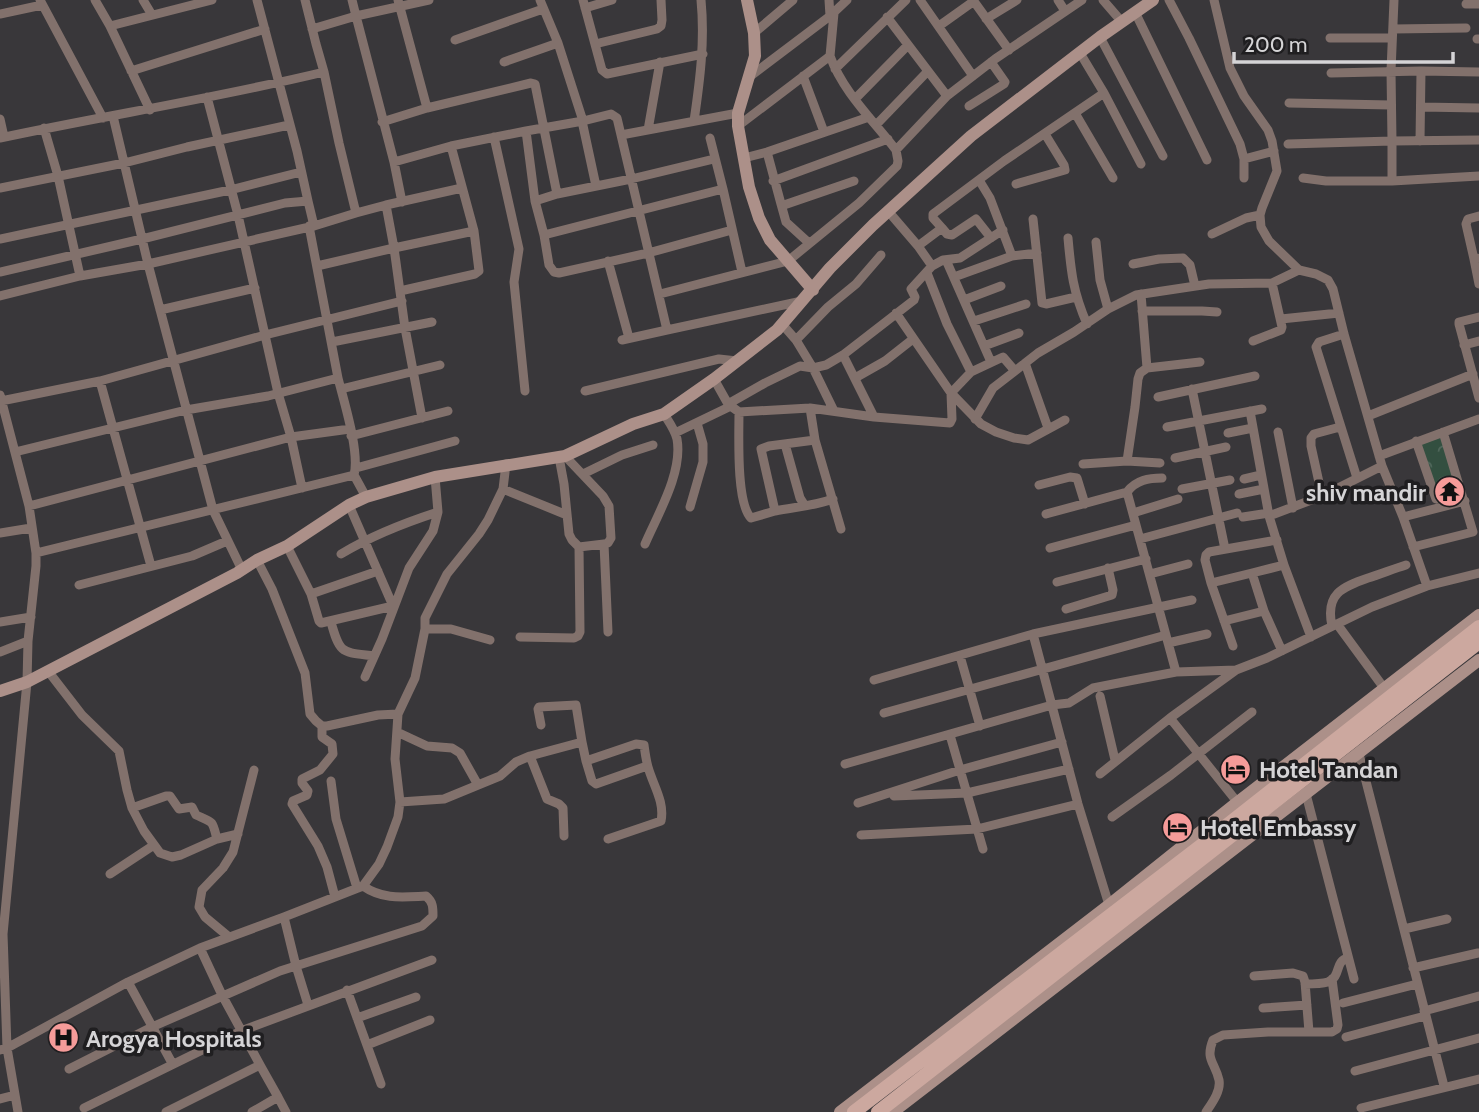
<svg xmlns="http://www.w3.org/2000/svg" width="1479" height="1112" viewBox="0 0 1479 1112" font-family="Cabin,sans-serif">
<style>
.park{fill:url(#park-crowns)}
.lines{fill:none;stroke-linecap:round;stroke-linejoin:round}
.street{stroke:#82716c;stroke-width:9}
.secondary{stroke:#ac9089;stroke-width:12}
.primary{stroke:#cca89f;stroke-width:14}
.labels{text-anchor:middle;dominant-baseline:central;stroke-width:7;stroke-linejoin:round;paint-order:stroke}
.poi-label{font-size:24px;font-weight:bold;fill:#d5d4d6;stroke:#1f1e20;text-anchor:start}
</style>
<defs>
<pattern id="park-crowns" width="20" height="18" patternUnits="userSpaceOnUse" patternTransform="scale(1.75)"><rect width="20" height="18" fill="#334f40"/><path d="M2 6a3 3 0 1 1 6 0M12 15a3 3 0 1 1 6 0" fill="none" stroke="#50675b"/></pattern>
</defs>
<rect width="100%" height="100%" fill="#39373a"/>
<path class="park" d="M1447,432L1465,497L1440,504L1419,442Z"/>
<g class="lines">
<path class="street" d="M40,0L103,118
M95,0L110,26L212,0
M143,0L152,15
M257,0L297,151L308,201
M305,0L316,44L324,72L339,143L356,213L386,205L394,248L474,231L451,146L526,131L535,201L544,235L549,265L554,272L559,273L648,253L732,230
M352,0L356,16L429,0
M583,0L602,70L607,74L703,54
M829,0L830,16
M920,0L973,76
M973,0L1009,50
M1058,0L1065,11
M1103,0L1122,22
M1169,0L1189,38L1240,144L1244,159V178
M1214,0L1230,68L1244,96L1268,130L1272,141L1277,171L1262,208L1260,215L1261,227L1269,241L1299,270L1316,274L1328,280L1333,289L1344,334L1382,466L1403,517L1427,586L1479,573
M1466,4H1479
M585,8L612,0
M1135,12L1207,160
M0,14L42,5
M887,17L947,96
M986,19L1017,0
M110,26L150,110
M939,26L974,1
M312,29L356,16L394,162L451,146
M1393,29L1466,28
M754,33L793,0
M1100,37L1163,156
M1330,38H1392
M1477,39H1479
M455,40L543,9
M595,44L657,29L661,26L662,20L661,0
M830,56L834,13
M504,62L558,43
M835,69L906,0
M131,71L265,29
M1331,73L1421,71L1479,72
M803,76L824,132
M748,78L830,16L847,0
M1104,93L1141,164
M207,97L238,215L278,393L291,437L302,488
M855,99L908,45
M1289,103L1391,105
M969,106L1004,84L1005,82L991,62
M1421,107L1479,108
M427,108L531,83L535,84L557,194
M1075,113L1113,178
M113,116L148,264L213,510L242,570
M0,119L4,137
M582,121L596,186
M583,121L611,114L617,118L667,330L802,301
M694,121C700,80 705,41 701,0
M382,122L427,108L398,0
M876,125L928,71
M738,126L830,56C843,92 873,120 896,150
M44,128L58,176L80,276
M648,130L660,62
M526,131L583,121L558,43L540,0
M621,135L738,113
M494,137L519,249L514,282L525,391
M0,138C108,115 217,98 324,72
M1479,140L1392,141V181L1479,176
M1420,141L1421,71
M1288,144L1392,141L1391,71L1394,0
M767,152L781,204L784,205L854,181
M744,158L767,152L869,117
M1244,159L1274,151
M394,162L402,202
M1303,178L1326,181H1392
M979,180L990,198L1012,256
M773,181L888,139
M1016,184L1065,170L1064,165L1045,134
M0,188L124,163L187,147L289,125
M723,189L742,272
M535,201L557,194L631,179L714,159
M781,204L786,222L809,243
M386,205L462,188
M888,211L918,246
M1033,219L1042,303L1046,304L1076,297
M309,226L338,378
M942,228L947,234L952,235L976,219L991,238
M1212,234L1246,218L1260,215
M544,235L723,189L710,138
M1068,238C1071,272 1073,292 1087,324
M0,239L230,190L301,172
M1096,242L1100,280L1108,309
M1477,258L1474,259L1479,284
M1474,259L1466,224L1468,219L1479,216
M946,260L991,362
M608,261L629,338
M1133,264L1159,259L1183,258L1190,265L1195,286
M317,266L394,248L405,328L422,418
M932,266L943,260L960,258L1003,230
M0,272L142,239L285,203L308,201L314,226L356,213
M927,273L947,324L971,372
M954,277L1012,256L1037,253
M400,291L475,274L479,271L474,231
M660,294L788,261L859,203L897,166L898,161L896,150L947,96L995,59L1082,0
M0,296L80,276L148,264L314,226
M964,300L1001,286
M160,310L255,288
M1142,311H1202L1217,312
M896,313L951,393L981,424L996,432L1014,438L1028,440L1065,420
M1479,317L1459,322V324L1479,398
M1281,319L1339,313
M974,321L1026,304
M782,324L796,340L828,307L856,284L881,255
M1344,334L1319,342L1316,347L1357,478
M622,340L667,330
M796,340L813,368L834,411
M1253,341L1281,330L1282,327L1272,283
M332,342L432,322
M1464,345L1479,341
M984,346L1019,333
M843,355L874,417
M1025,363L1048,428
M1147,368L1200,362
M855,378L885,361L913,339
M714,379L728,404L739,412L810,408L874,417L950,423L952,419L951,393L971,372L1003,357L1015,371L1038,353L1074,332L1108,309L1136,295L1209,284L1272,283L1299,270
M100,381L151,566
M341,389L440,365
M1192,389L1225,549
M585,391L719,359L737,361
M0,395L29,506L36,553V566L28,641L27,682L3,934L7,1048L18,1112
M1158,397L1255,376
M1,401L100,381L265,335L402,301
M728,404L765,383L800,366L813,368L826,365L843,355L914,300L915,297L911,289L932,266L918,246L942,228L933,218V214L1004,161L1104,93L1080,53
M810,408L815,440L841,529
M1250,411L1269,516L1284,565L1311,637
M739,412C739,435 736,503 751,518L775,511L761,449L769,446L815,440
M1368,416L1473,374
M975,419L993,388L1015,371
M1167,427L1262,409
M1278,432L1293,508
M675,433L731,406
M1228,433L1253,428
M351,436L448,411
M1416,441L1436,499
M785,444L800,498L805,506
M15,452L186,410L268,396L338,378C344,402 360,452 354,475L366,497
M1379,456L1479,419
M559,457L564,484L569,534L572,540L579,547
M1175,458L1226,447
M1127,461L1135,407L1138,379L1140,373L1147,368L1141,294
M1083,464L1127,461L1160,463
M356,468L455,441
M583,474L622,455L653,445
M1244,479L1261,475
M1039,485L1070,477L1077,478L1085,504
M503,489L567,515
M1182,489L1230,480
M1127,492L1176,672
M1239,494L1264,489
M1322,496L1311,446V438L1314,434L1340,427
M29,506L291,437L350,429
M690,507L703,462V444L697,423
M775,511C795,507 814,506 833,499
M1133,513L1178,499
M1046,514L1127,492C1136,480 1149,478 1162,478
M1269,516L1322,496L1382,466
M1243,517L1269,513
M1403,517L1465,501
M0,533L31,528
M1140,539L1237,513
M604,544L608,632
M645,544C658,514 683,472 677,439C675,430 669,422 664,414
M287,546L311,594L319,621L321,623L393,606L349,505
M1413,547L1473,532L1443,432
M1050,548L1136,525
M36,553L354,475
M341,554C371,536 404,523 438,512
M1150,574L1188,564
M1057,582L1146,559
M1211,583L1205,560L1206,555L1209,552L1277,540
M79,585L192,556L227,541
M311,594L378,571
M1066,609L1112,595L1113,590L1108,568
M1224,621L1264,611
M0,622L31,617
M331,622C340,655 342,652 374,656
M1337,624L1384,688
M1332,626C1325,594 1342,587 1368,578C1381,574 1393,569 1406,565
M425,629H451L490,640
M1033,634L1078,804L1109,905
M520,637L574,638L578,636L580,632L579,547L604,544L608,543L611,538L609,506L603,496L565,456
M1168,643L1207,634
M1233,646L1211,583L1252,573
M1282,651L1264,611L1252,573L1284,565
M0,652L28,641
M960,656L980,726
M48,671L82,715L119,751L127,790L132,808L144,831L160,853L172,857L181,855L217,839L238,834
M365,677L382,639L409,568L433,531L438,512L435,477
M874,680L1033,634L1192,600
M1100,696L1115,760
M884,713L1166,635
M398,714L415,678L425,629V618L447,574L479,534L488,520L503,489L506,464
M1170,718L1238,803
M541,725L538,709L539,707L576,705L582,742
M322,726V737L332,744L333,754L320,770L302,779V783L308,791L307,795L293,801L292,804L318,846L327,867L335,897
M397,732L427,746L452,748L460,753L478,785
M950,735L983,849
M1359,754L1444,1086
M530,756L547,799L559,804L563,808L564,836
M586,761L592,781L596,784L647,766
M845,764L1052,705L1069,703L1093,688L1134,680L1176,672L1236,670
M1100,774L1170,718L1236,670L1267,658L1372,607L1427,586
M331,781L336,819L357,888
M1306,794L1354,979
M894,796L967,793L1069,769
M400,802L444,799L500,776L516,762L530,756L582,742L586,761L636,744L644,745C645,752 646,760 648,767C653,785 665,802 661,821L608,839
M858,803L960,770L1062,742
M132,808L166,796H170L179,809L192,807L196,815C214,823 212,820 217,839
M1112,817L1171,775L1252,712
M861,835L977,829L1078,804
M110,874L154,845
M284,917L296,966L308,1005
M1404,929L1447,919
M229,937L205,917L199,907L202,890L223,868L233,852L254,770
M200,948L222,995L260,1065
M1413,968L1478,953
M1254,976L1293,973L1303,976L1305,982L1309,1032
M128,982L172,1063
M1305,984C1312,984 1321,984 1328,982C1342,976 1334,961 1348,958
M347,990L381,1084
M1343,1003L1417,984
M1263,1008L1307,1005
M1424,1011L1479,996
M357,1018L416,997
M1346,1037L1425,1016
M367,1045L430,1020
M0,1050L7,1048L128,982L200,948L284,917L363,886L379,864L387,847L398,817L400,802L395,759L398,714L378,715L327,726H322L316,721L310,714L305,673L272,589L257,560
M69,1069L152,1027L280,971L422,926L433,916C433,907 433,902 426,896C403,897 383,900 363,886
M1355,1071L1479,1038
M278,1097L286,1112
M0,1099L15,1095
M84,1108L241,1031L432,960
M1361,1108L1479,1079
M166,1112L260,1065L278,1097L252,1112
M1206,1112C1212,1103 1221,1091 1219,1080C1215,1062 1205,1060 1213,1040L1223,1035L1268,1032H1332L1337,1029L1338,1025L1332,979"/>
<path class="secondary" d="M747,0L754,33L755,56L738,113V126L749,187L759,218L770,240L813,290
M0,691L27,682L237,573L257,560L287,546L349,505L366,497L435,477L565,456L633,424L664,414L714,379L777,330L830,268L873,225L971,136L1100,37L1153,0
M840,1112L1109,905L1234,805L1479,615
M893,1112L1479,660"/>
<path class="primary" d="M854,1112L1202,845L1479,627
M878,1112L1479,642"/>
</g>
<defs>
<symbol id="temple-disc" viewBox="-11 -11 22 22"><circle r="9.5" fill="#f59b99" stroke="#1f1e20"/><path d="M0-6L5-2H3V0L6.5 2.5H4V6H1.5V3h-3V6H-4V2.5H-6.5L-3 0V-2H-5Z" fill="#111"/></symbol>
<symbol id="hotel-disc" viewBox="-11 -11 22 22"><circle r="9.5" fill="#f59b99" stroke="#1f1e20"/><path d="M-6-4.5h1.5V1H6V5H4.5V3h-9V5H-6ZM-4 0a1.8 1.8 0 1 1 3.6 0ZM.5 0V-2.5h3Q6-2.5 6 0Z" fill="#111"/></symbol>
<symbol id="hospital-disc" viewBox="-11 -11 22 22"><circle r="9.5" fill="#f59b99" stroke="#1f1e20"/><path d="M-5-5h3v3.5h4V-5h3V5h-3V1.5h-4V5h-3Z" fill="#111"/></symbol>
</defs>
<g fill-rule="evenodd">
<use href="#temple-disc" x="1432" y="474" width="35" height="35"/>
<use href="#hotel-disc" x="1218" y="752" width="35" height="35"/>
<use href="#hotel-disc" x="1160" y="810" width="35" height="35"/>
<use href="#hospital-disc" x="46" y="1020" width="35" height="35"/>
</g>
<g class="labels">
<g class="poi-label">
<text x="1426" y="492" text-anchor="end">shiv mandir</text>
<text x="1259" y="769">Hotel Tandan</text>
<text x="1200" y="827">Hotel Embassy</text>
<text x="86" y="1038">Arogya Hospitals</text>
</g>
</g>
<path d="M1234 52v10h219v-10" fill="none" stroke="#d5d4d6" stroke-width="3.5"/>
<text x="1244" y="52" font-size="21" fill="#d5d4d6" stroke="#1f1e20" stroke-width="5" paint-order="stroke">200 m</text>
</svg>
